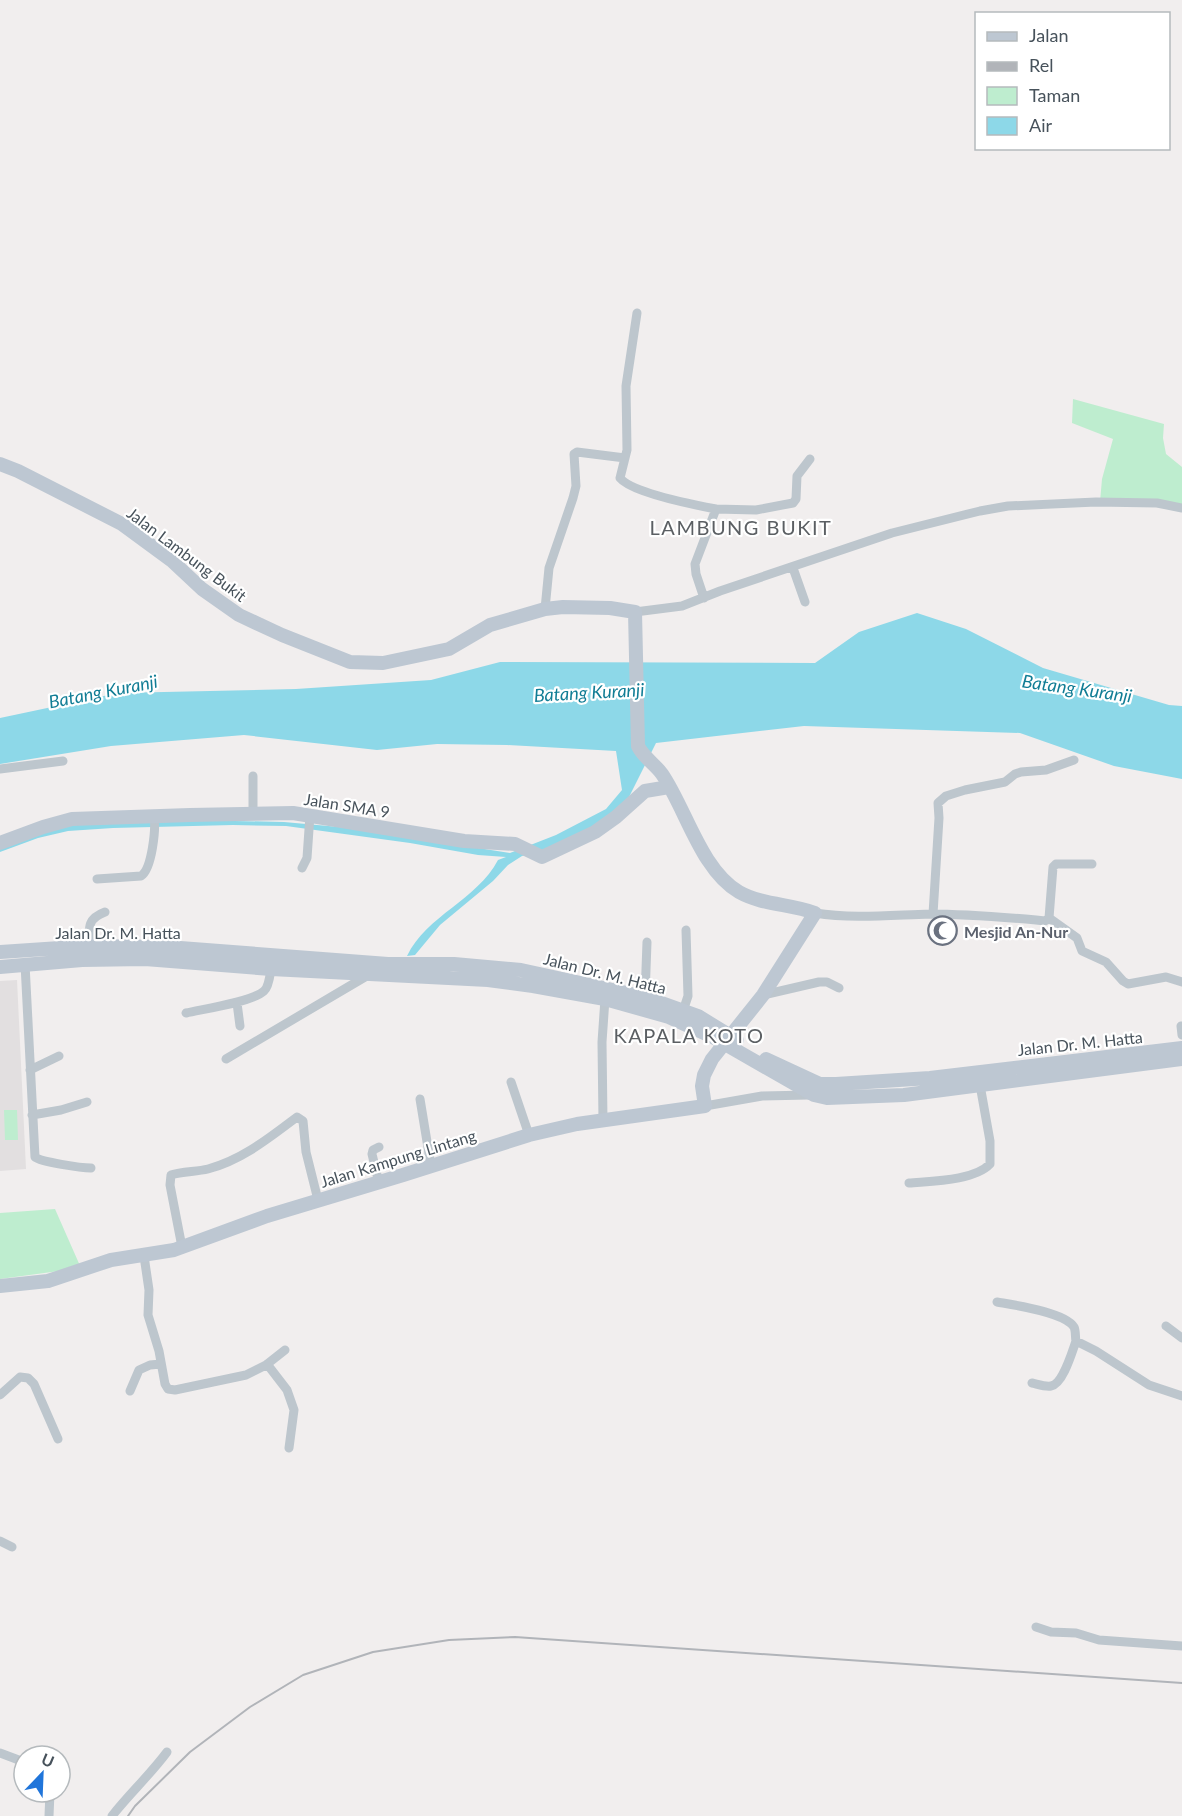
<svg xmlns="http://www.w3.org/2000/svg" width="1182" height="1816" viewBox="0 0 1182 1816" font-family="Lato,sans-serif">
<style>
.education{fill:#e2dfe0}
.green{fill:#beedcf}
.water{fill:#8dd8e8}
.lines{fill:none;stroke-linecap:round;stroke-linejoin:round}
.street{stroke:#bdc6cd;stroke-width:9}
.secondary{stroke:#bdc7d2;stroke-width:14}
.rail{stroke:#b1b4b9;stroke-width:2}
.labels{text-anchor:middle;dominant-baseline:central;stroke-width:4.5;stroke-linejoin:round;paint-order:stroke}
.street-label{font-size:16px;fill:#47525b;stroke:#fff}
.worship-label{font-size:16px;font-weight:bold;fill:#5b616d;stroke:#fff;text-anchor:start}
.water-label{font-size:18px;font-style:italic;fill:#117d95;stroke:#fff}
.quarter-label{font-size:20px;letter-spacing:1.5px;fill:#5b5f63;stroke:#fff}
</style>
<rect width="100%" height="100%" fill="#f1eeee"/>
<path class="education" d="M17,980L26,1169L0,1171V981Z"/>
<path class="green" d="M1073,399L1164,424L1163,438L1166,454L1182,467V506L1100,502L1102,479L1113,439L1072,423Z
M4,1110H17L18,1140H5Z
M55,1209L81,1268L0,1279V1213Z"/>
<path class="water" d="M917,613L966,629L1043,668L1169,705L1182,706V779L1114,766L1020,733L804,726L656,743L625,805L601,825L537,853L522,856L508,865L493,881L440,925L415,955L407,956C427,915 477,900 498,860L506,857L478,855L410,843L286,826L233,825L113,828L68,831L38,838L0,852V846L75,823L191,820L284,822L350,828L510,853L556,835L606,809L622,790L616,751L507,745L437,744L377,750L244,735L111,746L0,764V718L118,693L296,689L431,680L500,662L815,663L859,632Z"/>
<g class="lines">
<path class="street" d="M637,313L626,386L627,450L620,478C632,493 695,505 716,509
M793,568L805,602
M704,598L696,574L695,564L716,509L756,510L793,503L796,499L797,476L810,459
M545,609L549,568L573,498L576,486L574,454L577,452L625,458
M635,612L682,606L720,591L892,533L980,511L1008,506L1096,502L1157,503L1182,508
M0,769L63,761
M253,814V776
M302,868L307,858L310,815
M97,879L141,876C152,869 156,829 154,816
M815,913C852,919 892,915 930,914C966,914 1001,917 1036,920L1045,921L1049,918L1077,938L1082,951L1106,962L1123,981L1128,984L1166,977L1182,982
M933,914L939,818L938,803L946,796L965,790L1005,782L1015,774L1021,772L1046,770L1074,760
M1049,918L1053,867L1056,864H1092
M90,946C89,929 86,919 105,912
M25,964L35,1157C41,1162 81,1168 91,1168
M763,995L819,982H827L839,988
M645,997L647,942
M237,1003L240,1026
M683,1011L688,996L686,930
M186,1013C203,1009 252,1002 264,991C269,987 270,975 271,969
M1181,1026L1182,1035
M226,1059L370,974
M30,1070L59,1056
M511,1082L529,1135
M420,1099L431,1166
M705,1106L762,1096L809,1095
M32,1115L61,1110L87,1102
M603,1121L602,1042L605,999
M379,1147L373,1150L372,1154L379,1183
M909,1183C931,1181 974,1181 990,1164V1141L980,1085
M182,1247L170,1185L171,1175C182,1171 196,1172 208,1169C242,1160 269,1138 297,1117L303,1121L306,1152L318,1200
M144,1256L149,1290L148,1315L159,1351L165,1384L168,1389L175,1390L246,1375L266,1365L285,1350
M997,1302C1014,1305 1065,1312 1074,1327C1076,1331 1075,1337 1076,1341L1096,1351L1149,1385L1182,1396
M1166,1326L1182,1338
M267,1364L287,1390L294,1410L289,1448
M1032,1383C1037,1384 1045,1387 1051,1386C1063,1384 1072,1352 1076,1341
M130,1391L139,1370L150,1365L161,1364
M0,1395L20,1377L28,1378L34,1384L58,1439
M0,1541L12,1547
M1036,1627L1051,1632L1076,1633L1099,1640L1182,1646
M0,1753L24,1762
M49,1816L50,1792
M112,1816C129,1794 150,1775 167,1752"/>
<path class="secondary" d="M0,464L18,471L122,524L171,560L202,589L239,615L282,635L350,662L383,663L449,649L490,625L545,609L563,607L610,608L635,612L638,746C643,757 655,764 662,774C686,809 701,870 739,892C762,905 791,904 815,913L763,995L712,1059L704,1075L702,1086L705,1106L577,1124L529,1135L403,1175L267,1216L174,1250L111,1260L48,1281L0,1286
M0,843L43,827L72,819L190,815L293,813L464,841L515,844L542,857L595,832L616,817L645,791L669,787
M0,952L90,946L167,947L388,964H454L521,970L645,997L698,1016L737,1040
M0,967L82,960L145,959L271,969L488,980L533,986L605,999L669,1017L711,1036L814,1095L827,1098L904,1095L1182,1059
M766,1059L820,1084H836L930,1078L1182,1048"/>
<path class="rail" d="M128,1816L135,1806L190,1752L250,1707L303,1675L373,1652L449,1640L515,1637L1182,1683"/>
</g>
<defs>
<symbol id="mosque-ring" viewBox="-11 -11 22 22"><circle r="9.5" fill="#fff" stroke="#6b7280" stroke-width="1.5"/><path d="M3.5-4.9A6 6 0 1 0 3.5 4.9A5 5 0 1 1 3.5-4.9Z" fill="#6b7280"/></symbol>
</defs>
<g fill-rule="evenodd">
<use href="#mosque-ring" x="926" y="914" width="33" height="33"/>
</g>
<g class="labels">
<g class="street-label">
<text transform="translate(187 554) rotate(37)">Jalan Lambung Bukit</text>
<text transform="translate(347 805) rotate(9)">Jalan SMA 9</text>
<text x="118" y="932">Jalan Dr. M. Hatta</text>
<text transform="translate(605 973) rotate(14)">Jalan Dr. M. Hatta</text>
<text transform="translate(1080 1043) rotate(-6)">Jalan Dr. M. Hatta</text>
<text transform="translate(398 1158) rotate(-17)">Jalan Kampung Lintang</text>
</g>
<g class="worship-label">
<text x="964" y="931">Mesjid An-Nur</text>
</g>
<g class="water-label">
<text transform="translate(1077 688) rotate(8)">Batang Kuranji</text>
<text transform="translate(103 691) rotate(-11)">Batang Kuranji</text>
<text transform="translate(589 692) rotate(-3)">Batang Kuranji</text>
</g>
<g class="quarter-label">
<text x="741" y="527">LAMBUNG BUKIT</text>
<text x="689" y="1035">KAPALA KOTO</text>
</g>
</g>
<rect x="975" y="12" width="195" height="138" fill="#ffffff" stroke="#b5babd" stroke-width="1.5"/>
<rect x="987" y="32" width="30" height="9" fill="#bdc7d2" stroke="#b5babd" stroke-width="1.5"/>
<text x="1029" y="42" font-size="18" fill="#47525b">Jalan</text>
<rect x="987" y="62" width="30" height="9" fill="#b1b4b9" stroke="#b5babd" stroke-width="1.5"/>
<text x="1029" y="72" font-size="18" fill="#47525b">Rel</text>
<rect x="987" y="87" width="30" height="18" fill="#beedcf" stroke="#b5babd" stroke-width="1.5"/>
<text x="1029" y="102" font-size="18" fill="#47525b">Taman</text>
<rect x="987" y="117" width="30" height="18" fill="#8dd8e8" stroke="#b5babd" stroke-width="1.5"/>
<text x="1029" y="132" font-size="18" fill="#47525b">Air</text>
<g transform="translate(42 1774) rotate(23)"><circle r="28" fill="#ffffff" stroke="#b5babd" stroke-width="1.5"/>
<path d="M0-4.5L10 22L0 15L-10 22Z" fill="#2075da"/>
<text y="-9" font-size="16" font-weight="bold" text-anchor="middle" fill="#47525b">U</text>
</g>
</svg>
